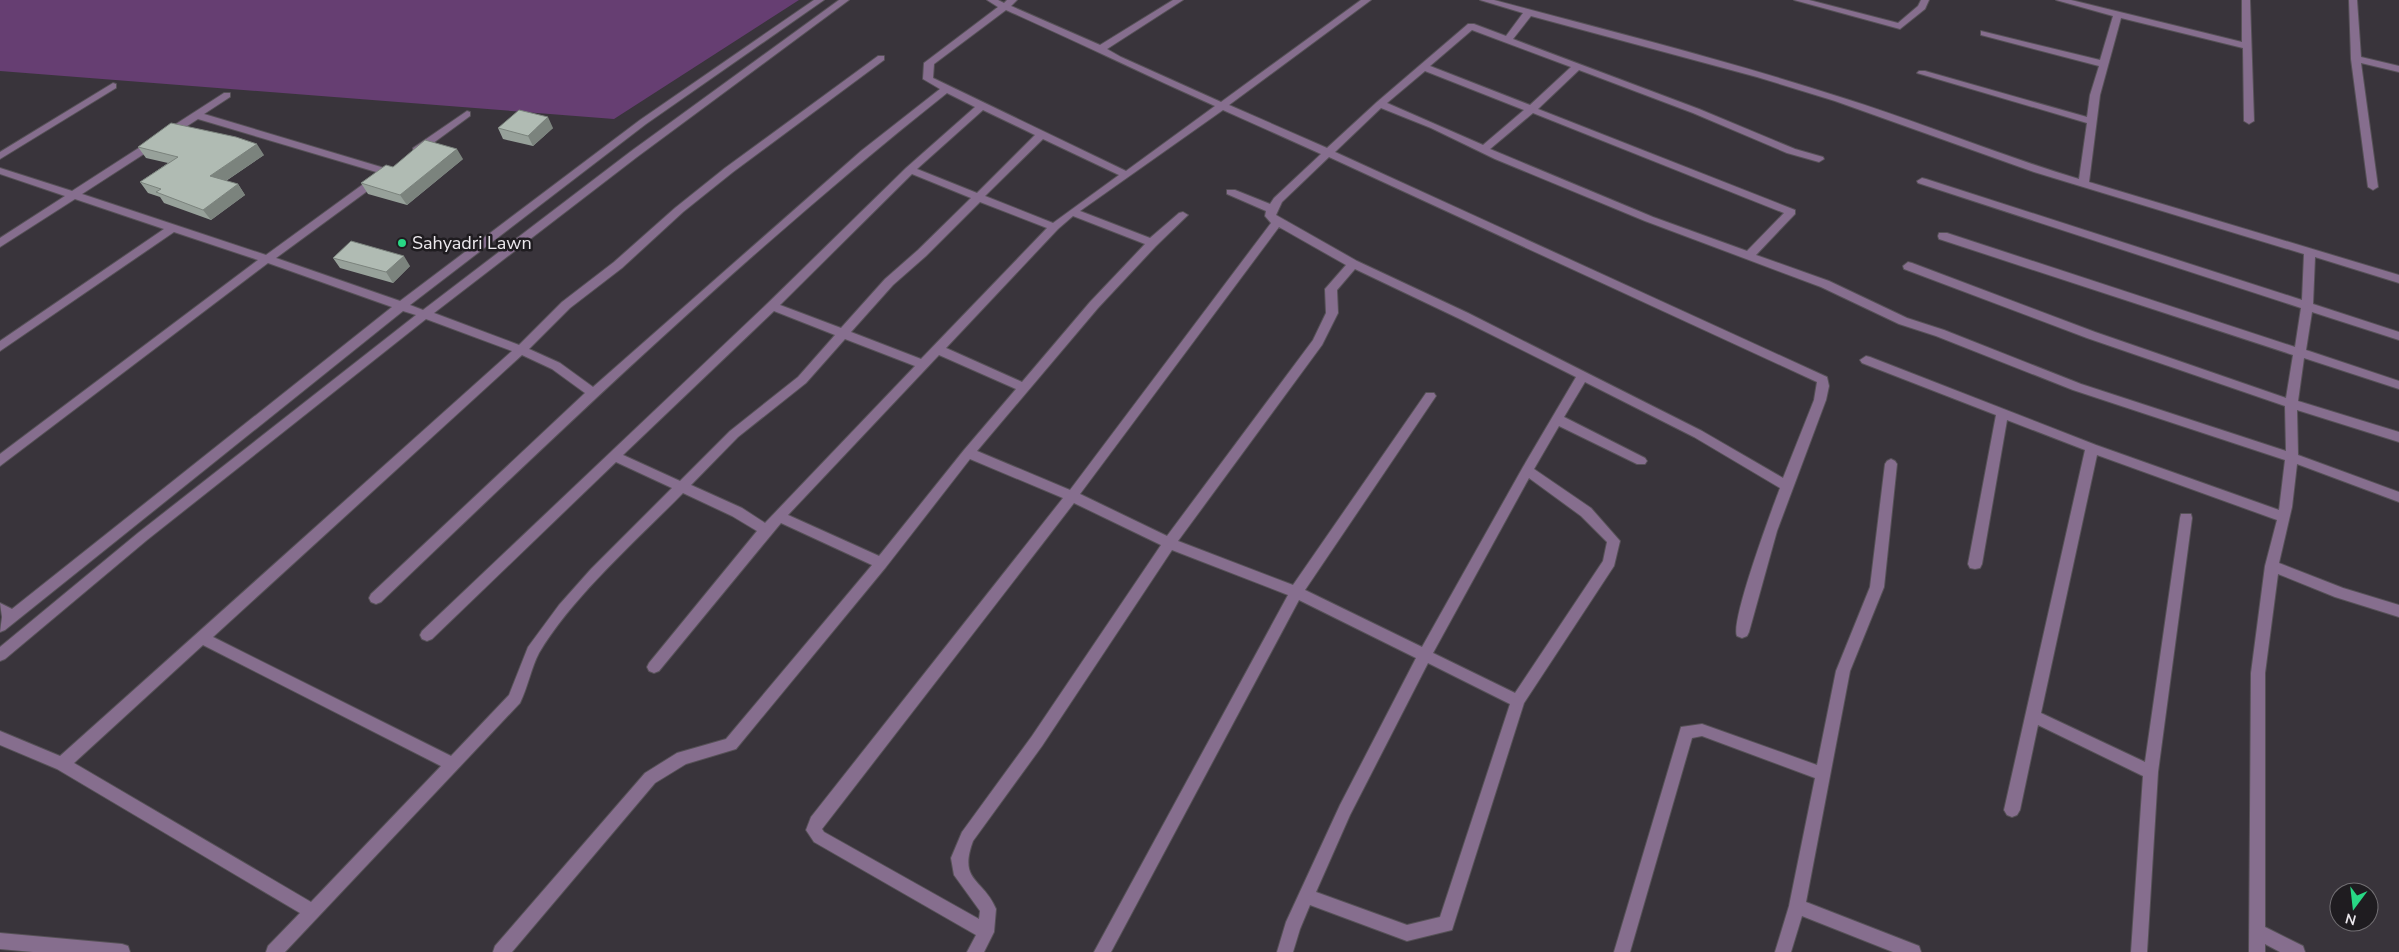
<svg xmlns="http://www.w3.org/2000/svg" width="2399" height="952" viewBox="0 0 2399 952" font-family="'Nunito Sans',sans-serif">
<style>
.green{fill:#663e72}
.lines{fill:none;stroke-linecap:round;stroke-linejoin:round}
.minor-casing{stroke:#565157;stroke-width:2}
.minor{fill:#866e8e;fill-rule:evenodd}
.wall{fill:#97a19a}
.shaded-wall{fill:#7b837d}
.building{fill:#b0bbb3;stroke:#7b837d}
.poi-dot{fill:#28d885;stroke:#1f1c20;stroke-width:2}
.labels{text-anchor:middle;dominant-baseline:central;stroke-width:5;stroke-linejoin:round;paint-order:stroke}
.poi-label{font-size:18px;fill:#ece8ed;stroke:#1f1c20;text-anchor:start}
</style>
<rect width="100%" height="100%" fill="#39343b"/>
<path class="green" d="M0,0H799L614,119L0,71Z"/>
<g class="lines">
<defs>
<path id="minor" d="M814,0H824L646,124L410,305L423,310L630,152L839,0H849L637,157L434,313L519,345L562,302L614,262L675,208L725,168L878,56H884V60L733,172L683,212L622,268L570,308L529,349L560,363L593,387L861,151L940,89L923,79L924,63L998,7L987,0H998L1004,3L1007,0H1017L1011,6L1100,45L1173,0H1183L1107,49L1121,57L1221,102L1361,0H1371L1229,105L1327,148L1377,102L1468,24H1474L1506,36L1523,13L1480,0H1494C1609,31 1726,60 1840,97C1920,122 1999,155 2079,179L2087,123L1917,73L1919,71H1925L2087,117L2090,95L2099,66L1981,35V31L2100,60L2113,16L2056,0H2071L2242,42V0H2250L2254,121L2249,124L2244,121L2243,48L2121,18L2100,95L2089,182L2399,275V283L2315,257L2313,304L2399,332V340L2312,312L2306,350L2399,381V389L2304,358L2298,401L2399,432V442L2297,410L2298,455L2399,492V502L2297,464L2292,507L2279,563L2343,588L2399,605V617L2335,597L2278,574L2265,673V927L2303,946L2305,952H2280L2265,944V952H2249L2251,673L2265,566L2277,520L2097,455L2041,713L2145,762L2180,518L2181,514H2191L2192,518L2158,772L2147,952H2131L2143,776L2038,725L2020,810L2017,815L2012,817L2007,815L2004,810L2085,450L2007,420L1982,564L1980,568L1975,569L1970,568L1968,564L1996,415L1862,363L1860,360L1866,356L1870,357L2096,445L2279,510L2285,460L2073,390L1936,336L1899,324L1821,287L1645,221L1495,159L1431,128L1381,108L1335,152L1827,377L1829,386L1826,400L1777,531L1749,632L1747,636L1742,638L1737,636C1730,622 1772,509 1780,488L1694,437L1585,382L1564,417L1645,458L1647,461L1645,464H1637L1559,426L1534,469L1591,508L1620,541L1614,566L1524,703L1452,930L1407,941L1310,905L1300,929L1293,952H1277L1286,922L1340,805L1416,658L1299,600L1111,952H1094L1288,595L1172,550L1042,746L973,841C958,882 983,878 996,909L994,932L984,952H967L976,935L814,842L806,830L811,817L1063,498L970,459L886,567L736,749L686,764L655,783L512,952H493L495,946L645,773L677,753L726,739L872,565L781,523L659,671L654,673L649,671L647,667L649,663L757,531L732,516L683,493C637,540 572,597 539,653C531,668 528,687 520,703L285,952H266L268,946L300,913L57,769L0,745V731L60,756L512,351L426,319L147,540L5,659L0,661V647L138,533L416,315L403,311L5,630L0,632L2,617L0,603L12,609L392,307L268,263L0,466V454L258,260L174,232L0,351V341L164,229L75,199L0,247V238L65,196L0,174V168L72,191L224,93H230V97L204,114L391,170L392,172L387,175L383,174L198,119L82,194L266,255L373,177H381V181L276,258L400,301L640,120ZM1006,10C1076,41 1145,75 1215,106L1126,171L933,78L934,64ZM1531,16L1757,77L1835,101L2034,172L2304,254L2302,300L1926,179L1922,178L1917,181L1918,183L2301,308L2295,347L1947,233H1939L1938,236L1939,239L2293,355L2286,398L2095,332L1912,263L1908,262L1903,266L1904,269L2087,338L2285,406L2286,451L2081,384L1944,330L1907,318L1829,281L1756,255L1795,214V210L1538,109L1579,70L1693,113L1787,153L1819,162L1824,159L1823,157L1795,149L1699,109L1513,39ZM1472,30L1571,67L1530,105L1430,66ZM1425,71L1524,110L1483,145L1387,103ZM947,93L975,107L906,168L768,303L422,631L420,635L422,639L427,641L432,639L616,462L672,488L591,569L559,605L528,647L509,695L451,756L213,637L522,355L552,369L585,393L371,594L369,598L371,602L376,604L381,602C564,427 748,251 947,93ZM983,110L1035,135L977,193L917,169ZM1223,110L1321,154L1274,198L1270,204L1235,190H1227V194L1266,211L1265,216L1271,223L1070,490L977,451L1098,308L1156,246L1188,215L1183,212L1179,213L1150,238L1080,211ZM1533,113L1784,213L1747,251L1653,217L1490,149ZM1043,139L1119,175L1053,223L985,196ZM1329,157L1817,382L1814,400L1783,478L1702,431L1468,313L1357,261L1276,215L1282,202ZM912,174L971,198L918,250L885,279L841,328L780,305ZM980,202L1047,228L921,359L851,332L893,285L926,256ZM1073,216L1145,244L1090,302L1022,382L946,348L1058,229ZM1279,227L1346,265L1325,289L1326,313L1313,340L1167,536L1080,494ZM1355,269L1460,319L1576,377L1523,467L1422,647L1305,590L1434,399L1436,396L1434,393H1426L1293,585L1178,541L1322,345L1338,313L1337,290ZM774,311L835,335L798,377L730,431L680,481L623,455ZM845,339L915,366L765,523L742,508L691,485L738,437L806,383ZM939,355L1016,389L964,450L879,556L788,515ZM1529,478L1581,516L1607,542L1603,561L1515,693L1433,653ZM1074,503L1161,545L1032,736L962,832L951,858L954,875L980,911L979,919L824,832L822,829ZM203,645L441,766L311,902L74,763ZM1428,663L1510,704L1440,917L1407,925L1316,892L1350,815Z
M1794,0H1809L1898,23L1918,6L1921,0H1929L1925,9L1900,29Z
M2349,0H2357L2361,57L2399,66V72L2361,63L2378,187L2373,190L2368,187L2351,59Z
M113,83L116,84V88L0,159V152Z
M467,111L470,112V116L421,152H413V148Z
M1891,459L1895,461L1897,464L1884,587L1850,671L1806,902L1919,946L1921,952H1893L1802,916L1791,952H1775L1789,906L1815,778L1702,736L1692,738L1630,952H1614L1681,727L1702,724L1817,765L1836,671L1870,587L1885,464L1887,461Z
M0,933L122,944L128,946L130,952H33L0,949Z"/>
</defs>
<use href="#minor" class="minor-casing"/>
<use href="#minor" class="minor"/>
</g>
<path class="wall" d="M498,128H553L533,146L503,139Z
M138,147L264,155L226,181L238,184L245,195L211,220L164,203L160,197L148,193L140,182L168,163L146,158Z
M463,159L407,205L368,194L361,183L393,167Z
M333,258L410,266L393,283L340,268Z"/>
<path class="shaded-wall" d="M548,117L553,128L533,146L528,136Z
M257,144L264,155L218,186L210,176Z
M457,149L463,159L407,205L400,195Z
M238,184L245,195L211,220L203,210Z
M404,256L410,266L393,283L386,272Z"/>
<path class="building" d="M519,110L548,117L528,136L498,128Z
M171,123L236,137L257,144L210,176L238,184L203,210L156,192L161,189L140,182L178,157L138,147Z
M425,140L457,149L400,195L361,183L386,165L393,167Z
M351,241L404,256L386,272L333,258Z"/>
<circle class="poi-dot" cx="402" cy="243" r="5"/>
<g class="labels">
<g class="poi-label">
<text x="412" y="243">Sahyadri Lawn</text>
</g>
</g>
<g transform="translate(2354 907) rotate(195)"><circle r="24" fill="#1f1c20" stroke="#716e72"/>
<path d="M0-4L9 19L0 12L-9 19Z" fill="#28d885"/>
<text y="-8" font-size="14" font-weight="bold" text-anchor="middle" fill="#ece8ed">N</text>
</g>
</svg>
